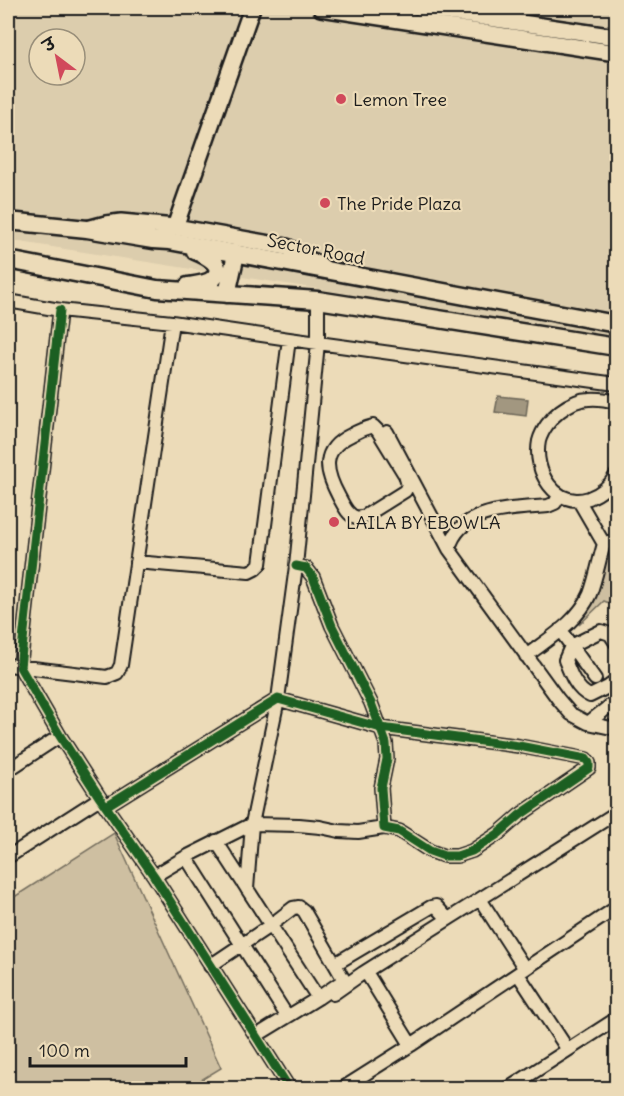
<svg xmlns="http://www.w3.org/2000/svg" width="624" height="1096" viewBox="0 0 624 1096" font-family="Delius,'Playpen Sans Deva',sans-serif">
<style>
.built{fill:#dccdad;fill-rule:evenodd}
.green{fill:#cebfa1;stroke:#756e5e;stroke-width:1.5}
.water{fill:#a29780;stroke:#6c6658;stroke-width:1.5}
.lines{fill:none;stroke-linecap:round;stroke-linejoin:round}
.minor-casing{stroke:#1c1c1c;stroke-width:16}
.tertiary-casing{stroke:#1c1c1c;stroke-width:20}
.secondary-casing{stroke:#1c1c1c;stroke-width:21}
.minor{stroke:#ecdbb8;stroke-width:12}
.tertiary{stroke:#ecdbb8;stroke-width:15}
.secondary{stroke:#ecdbb8;stroke-width:16}
.cycleway-casing{stroke:#ecdbb8;stroke-width:13}
.cycleway{stroke:#1b5e20;stroke-width:9}
.poi-dot{fill:#d1495b;stroke:#ecdbb8;stroke-width:2}
.labels{text-anchor:middle;dominant-baseline:central;stroke-width:4.5;stroke-linejoin:round;paint-order:stroke}
.poi-label{font-size:18px;fill:#1c1c1c;stroke:#ecdbb8;text-anchor:start}
.street-label{font-size:18px;fill:#1c1c1c;stroke:#ecdbb8}
</style>
<rect width="100%" height="100%" fill="#ecdbb8"/>
<filter id="ink" filterUnits="userSpaceOnUse"><feTurbulence type="fractalNoise" baseFrequency=".0167" numOctaves="2"/><feDisplacementMap in="SourceGraphic" scale="12" xChannelSelector="R" yChannelSelector="G"/><feConvolveMatrix kernelMatrix="1 2 1 2 8 2 1 2 1" color-interpolation-filters="sRGB"/></filter>
<g filter="url(#ink)">
<path class="built" d="M8,8H616V336L8,240ZM39,39H75V75H39Z"/>
<path class="green" d="M616,545V606L604,601L579,625L609,547Z
M114,833L221,1068L188,1088H8V901Z"/>
<path class="water" d="M498,396L528,399L526,416L495,412Z"/>
<g class="lines">
<defs>
<path id="minor" d="M8,301L60,310L172,322L289,339L616,384
M60,310L20,667L60,736L100,798L154,876L289,1088
M616,402C608,400 598,398 589,399C579,399 568,405 560,411C551,418 542,430 539,441C533,471 555,509 589,498C600,494 610,485 616,475
M373,426L378,431L405,475L408,485L405,491L365,516L356,518C347,514 344,506 339,497C325,471 320,450 351,435C358,431 365,428 373,426Z
M387,432L449,549L558,699L571,714L588,723L616,729
M579,501L604,544
M449,549C459,507 514,509 548,506L555,503L559,496
M136,562L249,572L255,569L260,564L289,339
M560,630L595,679
M616,643L610,634L601,631L571,646L565,660C570,673 576,690 590,696L608,687L616,681
M526,656C548,639 578,622 590,594C596,578 599,560 604,544L616,540
M8,665L107,677L117,673L121,665L172,322
M588,723L616,701
M8,770L60,736
M106,806L278,699L381,728L519,746L586,759L589,763V768L520,815L498,834L472,851L457,856H444L430,851L399,831L384,828L381,788L387,759L386,743L371,703L332,626L313,577L306,568L296,566
M216,841L318,998
M8,857L100,798
M186,857L287,1016
M154,876L186,857L252,824L299,825L320,827L339,831L358,832L384,828
M247,889L252,824L278,699L296,566L318,343V300
M480,899L525,969
M335,964L431,907L436,906L448,919
M210,966L271,925L293,908L299,907L304,911L344,980L318,998L256,1036
M366,972L411,1045
M518,974L568,1050
M333,994L363,973L616,813
M343,1088L411,1045L616,908
M509,1088L616,1019"/>
<path id="tertiary" d="M321,8L616,53
M421,8L616,37
M175,227L252,8
M87,229L106,224L121,222L175,227L287,247L324,268"/>
<path id="secondary" d="M8,221L87,229L153,240L169,241L616,324
M8,260L157,289L318,300L616,347
M188,286C195,285 207,284 213,279C227,265 205,255 195,251
M227,294L236,254"/>
</defs>
<use href="#minor" class="minor-casing"/>
<use href="#tertiary" class="tertiary-casing"/>
<use href="#secondary" class="secondary-casing"/>
<use href="#minor" class="minor"/>
<use href="#tertiary" class="tertiary"/>
<use href="#secondary" class="secondary"/>
<defs>
<path id="cycleway" d="M60,310L20,667L60,736L100,798L154,876L289,1088
M106,806L278,699L381,728L519,746L586,759L589,763V768L520,815L498,834L472,851L457,856H444L430,851L399,831L384,828L381,788L387,759L386,743L371,703L332,626L313,577L306,568L296,566"/>
</defs>
<use href="#cycleway" class="cycleway-casing"/>
<use href="#cycleway" class="cycleway"/>
</g>
</g>
<g class="poi-dot">
<circle cx="341" cy="99" r="6"/>
<circle cx="325" cy="203" r="6"/>
<circle cx="334" cy="522" r="6"/>
</g>
<g class="labels">
<g class="poi-label">
<text x="353" y="99">Lemon Tree</text>
<text x="337" y="203">The Pride Plaza</text>
<text x="346" y="522">LAILA BY EBOWLA</text>
</g>
<g class="street-label">
<text transform="translate(316 249) rotate(11)">Sector Road</text>
</g>
</g>
<rect width="624" height="1096" fill="none" stroke="#ecdbb8" stroke-width="30"/>
<rect x="15" y="15" width="594" height="1066" fill="none" stroke="#1c1c1c" stroke-width="2" filter="url(#ink)"/>
<g transform="translate(57 57) rotate(328)"><circle r="28" fill="#ecdbb8" stroke="#998f7a" stroke-width="1.5"/>
<path d="M0-4.5L10 22L0 15L-10 22Z" fill="#d1495b"/>
<text y="-9" font-size="16" font-weight="bold" text-anchor="middle" fill="#1c1c1c">उ</text>
</g>
<path d="M30 1057v9h156v-9" fill="none" stroke="#1c1c1c" stroke-width="3"/>
<text x="39" y="1057" font-size="18" fill="#1c1c1c" stroke="#ecdbb8" stroke-width="4.5" paint-order="stroke">100 m</text>
</svg>
